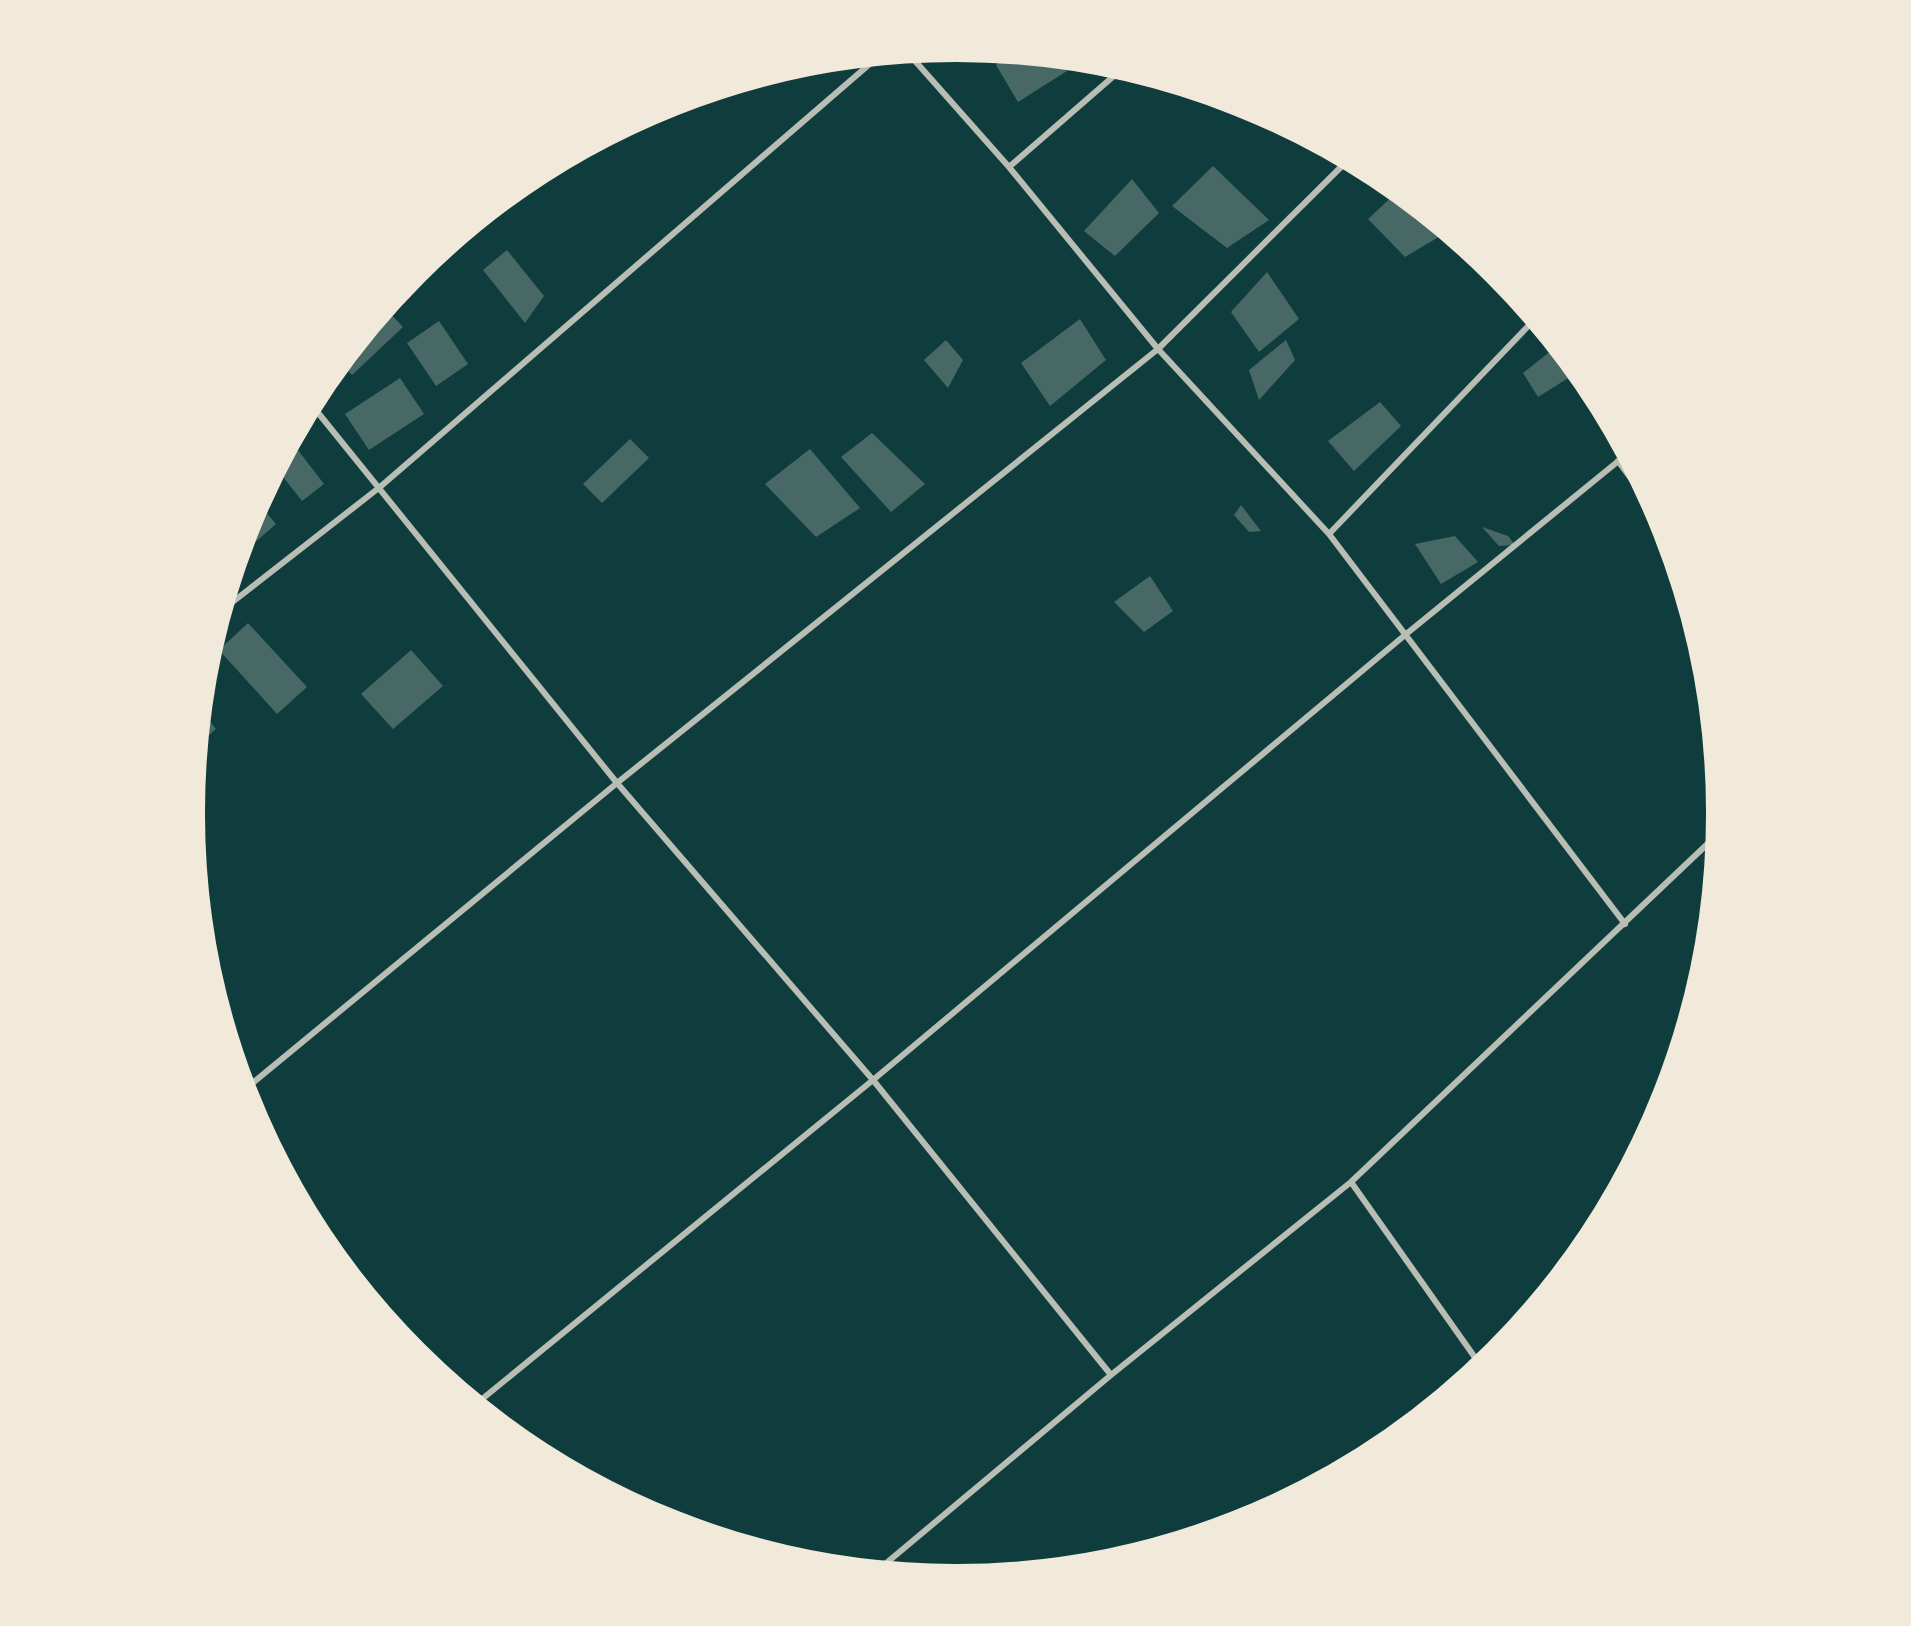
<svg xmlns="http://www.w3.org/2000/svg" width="1911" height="1626" viewBox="0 0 1911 1626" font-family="'Times New Roman',serif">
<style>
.building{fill:#486865}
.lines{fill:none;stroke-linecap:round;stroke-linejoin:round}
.minor{stroke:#b8beb3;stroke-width:6}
.rim{fill:none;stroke:#f1e9da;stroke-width:8}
</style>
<rect width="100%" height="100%" fill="#0f3d3e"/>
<path class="building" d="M1011,53L1057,58L1067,71L1018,102L996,65Z
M1213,166L1269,220L1227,248L1172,206Z
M1132,179L1159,213L1115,256L1084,231Z
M1398,191L1447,232L1405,257L1368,219Z
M507,250L544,296L525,323L483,270Z
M1267,272L1299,319L1259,352L1231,312Z
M385,308L403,327L352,375L340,362Z
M1080,319L1106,360L1050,406L1021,363Z
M439,321L468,364L436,386L407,343Z
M946,340L963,360L948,388L924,360Z
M1286,340L1295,360L1259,400L1249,370Z
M1557,346L1578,372L1538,397L1523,373Z
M400,378L424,414L369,450L345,414Z
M1380,402L1401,426L1354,471L1328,441Z
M872,433L925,484L891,512L841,457Z
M630,439L649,458L602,503L583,484Z
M291,441L324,484L302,501L276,468Z
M810,449L860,508L816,537L765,484Z
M258,503L276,524L237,558L249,520Z
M1241,505L1261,531L1249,532L1234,515Z
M1482,527L1508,536L1515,545L1499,546Z
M1455,536L1478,562L1441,584L1415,544Z
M1150,576L1173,611L1144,632L1114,602Z
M248,623L307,687L277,714L219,650Z
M411,650L443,686L393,729L361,694Z
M201,710L216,729L197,746Z"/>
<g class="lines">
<path class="minor" d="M908,53L1009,167L1158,349L1329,534L1625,924
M1009,167L1123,68
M311,404L617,783L873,1080L1111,1375
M1618,461L1662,520
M1329,534L1535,319
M221,611L380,487L879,56
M244,1090L617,783L1158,349L1348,160
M1351,1182L1481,1366
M476,1404L873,1080L1405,635L1627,454
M878,1570L1111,1375L1351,1182L1719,833"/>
</g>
<path d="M0 0H1911V1626H0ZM955 58H956A754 754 0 0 1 1710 812V814A754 754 0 0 1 956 1568H955A754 754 0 0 1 201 814V812A754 754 0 0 1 955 58Z" fill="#f1e9da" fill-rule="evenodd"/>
<path class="rim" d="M955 58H956A754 754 0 0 1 1710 812V814A754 754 0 0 1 956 1568H955A754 754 0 0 1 201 814V812A754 754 0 0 1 955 58Z"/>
</svg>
